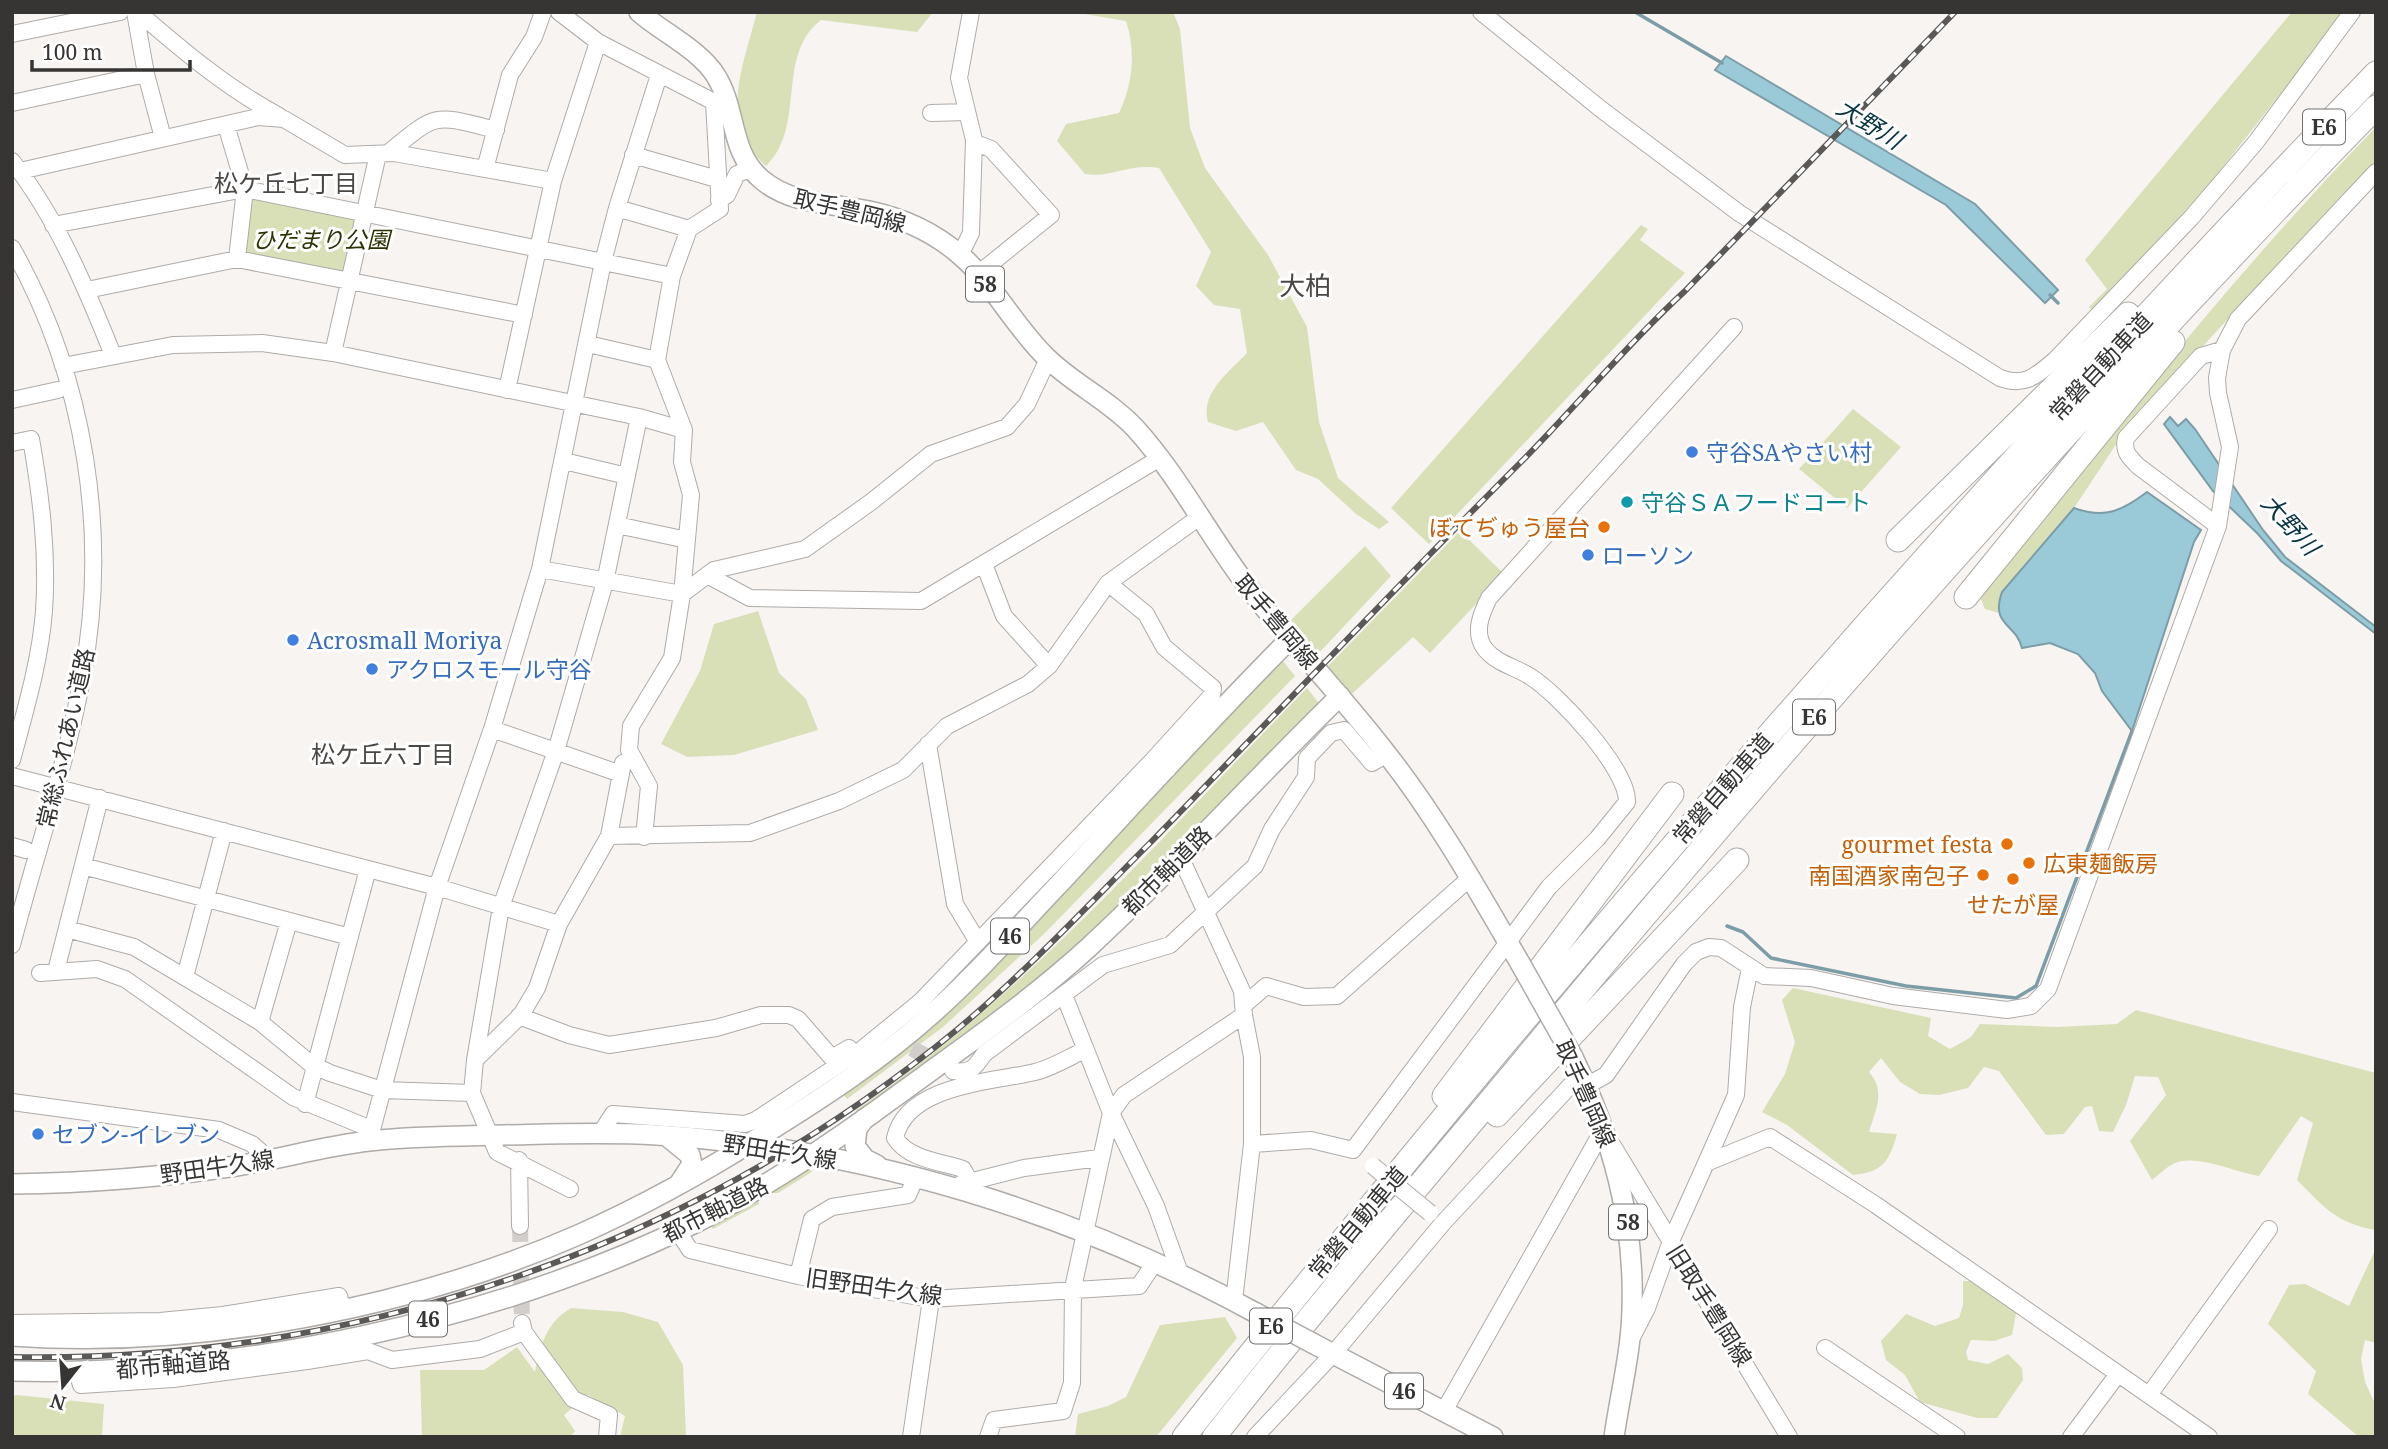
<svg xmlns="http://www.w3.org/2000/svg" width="2388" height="1449" viewBox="0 0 2388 1449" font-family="'Noto Serif','Noto Sans JP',serif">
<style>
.green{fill:#d9e0b8}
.water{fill:#9acad8;stroke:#7c9da7;stroke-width:2}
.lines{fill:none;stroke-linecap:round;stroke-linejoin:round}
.stream{stroke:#7c9da7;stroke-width:3.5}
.minor-tunnel{stroke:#d1cecc;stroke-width:16;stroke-dasharray:16 8;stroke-linecap:butt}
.minor-casing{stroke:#aeaba8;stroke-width:18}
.major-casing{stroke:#aeaba8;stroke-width:22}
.highway-casing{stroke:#aeaba8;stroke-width:25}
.minor{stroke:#fff;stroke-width:16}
.major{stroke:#fff;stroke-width:19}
.highway{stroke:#fff;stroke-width:23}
.rail-casing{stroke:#5b5958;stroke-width:6}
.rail{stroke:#fff;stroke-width:3.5;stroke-dasharray:10;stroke-linecap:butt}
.minor-bridge-casing{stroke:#aeaba8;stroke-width:18;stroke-linecap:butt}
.major-bridge-casing{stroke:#aeaba8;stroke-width:22;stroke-linecap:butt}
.minor-bridge{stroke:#fff;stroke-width:16}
.major-bridge{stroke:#fff;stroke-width:19}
.shop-dot{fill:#3f7fe0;stroke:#fff;stroke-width:2.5}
.culture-dot{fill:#0f9aa8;stroke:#fff;stroke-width:2.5}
.food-dot{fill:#e8710a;stroke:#fff;stroke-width:2.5}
.labels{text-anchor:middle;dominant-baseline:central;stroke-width:6;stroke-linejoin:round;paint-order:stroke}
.shield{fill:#fff;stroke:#727271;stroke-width:2}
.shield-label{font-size:21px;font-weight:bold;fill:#363534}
.street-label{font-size:23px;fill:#363534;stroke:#fff}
.park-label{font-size:23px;font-style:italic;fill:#2d3202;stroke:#fff}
.shop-label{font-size:23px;fill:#366cbe;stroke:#fff;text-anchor:start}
.culture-label{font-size:23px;fill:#0d838f;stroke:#fff;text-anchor:start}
.food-label{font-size:23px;fill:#c56008;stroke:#fff;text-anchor:end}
.water-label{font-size:24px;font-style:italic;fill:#073640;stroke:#fff}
.neighbourhood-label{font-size:24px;fill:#4a4745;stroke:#fff}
.quarter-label{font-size:26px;fill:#4a4745;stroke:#fff}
</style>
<rect width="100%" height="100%" fill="#f8f4f2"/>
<path class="green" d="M757,12H933L917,32L821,20C775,55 807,127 766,166C717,122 743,67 757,12Z
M1072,12H1173L1180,29L1190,128L1205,168L1268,255L1307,327L1319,422L1338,478L1389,522L1379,529L1356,514L1318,479L1296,470L1263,422L1236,431L1208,422C1200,393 1229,372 1247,353L1240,309L1214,305L1196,286L1211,252L1159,168C1128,163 1113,178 1085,174L1057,141L1066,124L1119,113C1133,84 1136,51 1126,21Z
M2292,12H2345L2207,187L2093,312L2089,307L2107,289L2085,260Z
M2376,127V162L2340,197L2125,431L2074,508L1998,603L1999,613L1985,609L1980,597C2106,436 2233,275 2376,127Z
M245,189L365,212L350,280L237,259Z
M1641,225L1648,229L1640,240L1685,273L1429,544L1391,508Z
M1853,409L1901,447L1847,508L1799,469Z
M1460,531L1504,574L1430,653L1413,637L1352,694L1328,666Z
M1365,546L1391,576L1319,653L1289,622Z
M758,611L779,673L806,699L818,730L734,755L687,757L661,744L700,671L714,624Z
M1283,661L1295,676L1045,933L943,1027L847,1099L842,1093L1086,863Z
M1307,688L1322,707L1064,964L860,1116L856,1110C1027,994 1163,835 1307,688Z
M1793,988L1931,1018L1928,1036L1950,1049L1971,1037L1980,1024L2057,1027L2117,1024L2136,1010L2376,1073V1234L2375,1230C2336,1223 2324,1207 2297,1180L2313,1123L2301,1116L2259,1176C2234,1172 2198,1154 2175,1163C2167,1166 2159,1175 2152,1180L2130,1141L2166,1095L2158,1077L2135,1076L2126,1105L2113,1132L2099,1131L2092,1106L2085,1107L2064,1134L2046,1135L1999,1071L1984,1067L1968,1088L1939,1095L1920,1094L1900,1082L1881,1058L1869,1072C1886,1091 1876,1109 1869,1132L1897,1134C1889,1162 1883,1172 1853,1175L1787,1125L1762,1112L1785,1074L1795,1042L1782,1000Z
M810,1167L812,1172L778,1193H771L768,1187Z
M757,1193L759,1204L713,1229L709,1224Z
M2376,1248V1343L2365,1340L2361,1359L2365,1382L2376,1406V1437H2359L2308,1394L2316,1371L2268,1324L2289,1285L2305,1284L2349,1306Z
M1963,1281H1974L2017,1308L2012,1335L1994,1341L1971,1340L1966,1352L1968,1360L1988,1364L2008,1354L2022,1368L2023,1380L1997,1418H1977L1920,1402L1905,1375L1886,1360L1881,1341L1906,1314L1935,1326L1959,1318L1963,1305Z
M571,1308L623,1312L658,1322L683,1365L686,1435L730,1437H620L625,1416L588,1395L564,1415L575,1431L570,1437H422L420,1370H484L517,1347L535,1372C540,1345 547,1322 571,1308Z
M1225,1317L1237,1338L1156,1437H1075L1078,1414L1108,1406L1126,1397L1160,1325Z
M17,1395L104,1404L102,1437H12V1396Z"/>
<path class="water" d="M1726,56L1975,204L2058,290L2045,303L1946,205L1715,70Z
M2170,417L2178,426L2186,419L2195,429L2263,530L2285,557L2376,627V634L2281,561L2258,534L2213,491L2164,424Z
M2147,492L2201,530L2194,542L2132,731L2102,691L2095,673L2078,654L2050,643L2022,648C2016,623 1990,626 2002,592L2074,508C2105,519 2122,511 2147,492Z"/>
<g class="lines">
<path class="stream" d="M1635,12L1722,63
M2050,295L2058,303
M1727,926L1743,932L1771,958L1906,986L2016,998L2036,986L2132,731"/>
<path class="minor-tunnel" d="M891,1037L948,1068
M520,1226L522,1323"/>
<defs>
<path id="minor" d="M135,12L146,74L163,138
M138,12C183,51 227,88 279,116
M559,12L598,42
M1481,12L1602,110L1739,213L2000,378C2025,387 2036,376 2055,360L2191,218L2256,142L2352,12
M12,34L120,12
M12,103L146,74
M931,113L967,112
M226,125L245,189L237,259
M974,149L981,145L991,149L1051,215L978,274
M388,153C438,112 433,114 496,130
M633,155L717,179
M12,161C57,218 86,288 113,355
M485,169L510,75L534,37L543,12
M20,171L258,117L284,119L345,155L394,153L553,181L598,42L714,102L720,209L689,229L672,276L657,360L684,430L682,462L691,495L682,594L672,658L631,726L629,750L649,786L644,837
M719,200L727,195L737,174L751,169
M617,208L689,229
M53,225L245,189L672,276
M12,248C85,376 110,534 82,679C65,769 35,857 12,945
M960,255L971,233L974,140L959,78L971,12
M87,290L237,259L524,315
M588,344L657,360
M333,353L378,154
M63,366L173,345L262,343L333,353L639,417L684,430
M507,390L553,181
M12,400L58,390
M12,443L31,439C41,496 48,553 44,611C40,662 25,711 12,760
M564,461L627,476
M617,525L687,540
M2218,526L2138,466C2128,456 2123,451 2126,438L2201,356L2222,350
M984,564L1004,616L1049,666
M540,569L682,594L714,570L805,549L871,502L931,454L1007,427L1027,404L1048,359
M707,575L750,598L921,601L1160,458
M1108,583L1146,614L1164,647L1213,688L1212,695L1152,761
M492,729L618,773
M928,744L955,904L978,942
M12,776L437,887L559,924
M609,836L623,763
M12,846L26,850
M83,866L350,937
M67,929L134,947L260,1022L311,1064L330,1073L382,1090L472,1093
M56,971L100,798
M40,973L97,969L125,979L293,1097L371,1129
M185,977L224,831
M1064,995L1111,1113L1156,1206L1180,1273
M1243,1006L1266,986L1304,997L1337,996L1471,877
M1244,1015L1252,1057V1144
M519,1016L569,1035L609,1045L716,1028L761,1015H789L798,1019L832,1058L849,1048
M260,1022L289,921
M475,1060L501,907L556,751L605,582L639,417
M953,1071C971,1073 975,1068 984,1054L1103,965L1170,945L1255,866L1272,829L1306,777L1307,758L1331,733L1344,730L1372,763L1387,754
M1586,1086L1606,1075L1684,964L1696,952L1709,947L1721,948L1764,976L1811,978L1893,996L2007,1010L2031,1006L2048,989L2218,526L2230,447L2218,393L2217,378L2222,350L2238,319L2376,172
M12,1102L219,1130L252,1144L270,1160
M305,1104L368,869
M600,1134L613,1114L745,1124L756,1120L861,1050L920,1002L1152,761L1168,769
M369,1141L437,887L492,729L540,569L603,262L617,208L659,75
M1613,1146L1789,1437
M519,1160L520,1226
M1706,1163L1736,1095L1742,1007L1750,968
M969,1180L963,1169C941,1162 908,1159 895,1138C907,1084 994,1082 1035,1072C1052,1068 1069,1057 1085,1050
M961,1184L1024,1168L1099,1158
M570,1189L497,1152L472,1093L475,1060L521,1015L537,988L559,924L609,836L750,833L839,801L903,770L947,726L1028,684L1049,666L1108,583L1198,518
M677,1230L690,1250L798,1276L931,1299L1139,1286L1155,1262
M798,1276L812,1219L832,1207L908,1195L916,1177
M1234,1301L1252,1144L1311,1140L1353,1150L1549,887L1597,839L1627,802C1628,769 1559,695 1531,677C1516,667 1497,664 1485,649C1473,633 1481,614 1489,598L1734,327
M12,1323L160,1321L223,1315L339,1296L342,1308
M522,1323L524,1332L573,1399L609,1415L607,1437
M1631,1339L1647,1308L1671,1241L1706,1163L1770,1137L1876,1205L2209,1437
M1825,1348L1957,1437
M306,1352L307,1361L368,1351L392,1360L480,1349L524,1332
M77,1372L81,1385L173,1379L307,1361
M2149,1395L2269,1229
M1444,1411L1604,1128
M911,1437L931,1299
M988,1437L994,1420L1063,1411L1072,1383L1073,1288L1111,1113L1124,1095L1244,1015L1242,991L1180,856
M1255,1437L1333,1354L1443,1223L1581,1074
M2071,1437L2118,1374"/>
<path id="major" d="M639,12C663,33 699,49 716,76C737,110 729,151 761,179C791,205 832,203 869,211C903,218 933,232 959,254C993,283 1014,326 1046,357C1073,384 1109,400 1135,428C1178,475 1209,536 1248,587C1292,644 1342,696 1386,753C1438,819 1478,891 1520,963
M1573,1057C1612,1138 1635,1219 1632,1310C1631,1352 1620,1395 1614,1437
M864,1119L857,1129L855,1146L865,1159L877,1165
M669,1138L690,1155L692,1164L679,1184
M12,1184C86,1183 163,1177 236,1166C281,1159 324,1146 369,1141C413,1136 458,1136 503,1135C554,1134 606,1132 657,1135C868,1149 1071,1212 1256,1313
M12,1336C197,1349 409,1309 578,1235C643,1206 706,1171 766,1133C824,1097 882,1059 933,1013C978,973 1019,926 1061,882C1137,800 1212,717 1291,638
M1316,1345L1493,1437
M12,1371C235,1377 495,1321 695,1223C758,1192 816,1154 873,1113C945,1060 1021,1009 1088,948C1175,868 1255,779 1340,696"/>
<path id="highway" d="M1898,540L2128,314
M1966,597L2173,342
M1444,1096L1672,794
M1497,1115L1737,860
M1184,1437C1291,1301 1401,1168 1512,1035C1789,705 2076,383 2376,73
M1214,1437C1314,1309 1420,1185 1524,1060C1796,732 2078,412 2376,107"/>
</defs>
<use href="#minor" class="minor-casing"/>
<use href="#major" class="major-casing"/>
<use href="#highway" class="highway-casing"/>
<use href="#minor" class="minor"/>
<use href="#major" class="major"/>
<use href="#highway" class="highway"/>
<defs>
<path id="rail" d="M12,1357C356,1363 693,1248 959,1028C1028,970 1089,904 1152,841C1275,715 1396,587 1520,463C1576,407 1626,345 1685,291L1955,12"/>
</defs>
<use href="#rail" class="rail-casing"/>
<use href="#rail" class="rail"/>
<defs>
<path id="minor-bridge" d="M1373,1166L1430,1213"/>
<path id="major-bridge" d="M1520,963L1573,1057
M1256,1313L1316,1345"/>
</defs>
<use href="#minor-bridge" class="minor-bridge-casing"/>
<use href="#major-bridge" class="major-bridge-casing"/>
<use href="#minor-bridge" class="minor-bridge"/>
<use href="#major-bridge" class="major-bridge"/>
</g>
<g class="shop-dot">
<circle cx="1692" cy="452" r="7"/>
<circle cx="1588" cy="555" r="7"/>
<circle cx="293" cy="640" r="7"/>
<circle cx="372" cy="669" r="7"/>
<circle cx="38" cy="1134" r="7"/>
</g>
<circle class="culture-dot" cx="1627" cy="502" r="7"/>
<g class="food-dot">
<circle cx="1604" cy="527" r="7"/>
<circle cx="2007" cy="844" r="7"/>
<circle cx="2029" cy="863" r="7"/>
<circle cx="1983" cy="875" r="7"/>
<circle cx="2013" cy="879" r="7"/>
</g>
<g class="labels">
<g class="shield">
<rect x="2303" y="109.5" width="42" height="35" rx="5"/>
<rect x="966" y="266.5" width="38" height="35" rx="5"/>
<rect x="1793" y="699.5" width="42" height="35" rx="5"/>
<rect x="991" y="918.5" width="38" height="35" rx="5"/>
<rect x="1609" y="1204.5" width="38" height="35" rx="5"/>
<rect x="409" y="1301.5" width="38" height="35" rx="5"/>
<rect x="1250" y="1308.5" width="42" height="35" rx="5"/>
<rect x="1385" y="1373.5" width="38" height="35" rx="5"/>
</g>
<g class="shield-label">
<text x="2324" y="127">E6</text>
<text x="985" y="284">58</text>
<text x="1814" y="717">E6</text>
<text x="1010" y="936">46</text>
<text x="1628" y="1222">58</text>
<text x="428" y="1319">46</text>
<text x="1271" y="1326">E6</text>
<text x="1404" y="1391">46</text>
</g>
<g class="street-label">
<text transform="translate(850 210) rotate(14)">取手豊岡線</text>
<text transform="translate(2100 366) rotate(-47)">常磐自動車道</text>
<text transform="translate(1277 621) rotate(50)">取手豊岡線</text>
<text transform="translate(65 738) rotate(-77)">常総ふれあい道路</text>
<text transform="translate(1722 788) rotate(-49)">常磐自動車道</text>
<text transform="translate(1166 870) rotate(-45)">都市軸道路</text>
<text transform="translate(1586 1093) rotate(66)">取手豊岡線</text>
<text transform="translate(780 1151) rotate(9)">野田牛久線</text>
<text transform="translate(217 1166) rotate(-8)">野田牛久線</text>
<text transform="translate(715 1209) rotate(-27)">都市軸道路</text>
<text transform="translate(1357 1222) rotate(-50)">常磐自動車道</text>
<text transform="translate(874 1286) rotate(8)">旧野田牛久線</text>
<text transform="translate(1710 1305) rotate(58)">旧取手豊岡線</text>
<text transform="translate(173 1364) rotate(-5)">都市軸道路</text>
</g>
<g class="park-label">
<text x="321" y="239">ひだまり公園</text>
</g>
<g class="shop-label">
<text x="1706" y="452">守谷SAやさい村</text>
<text x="1602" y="555">ローソン</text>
<text x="307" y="640">Acrosmall Moriya</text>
<text x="386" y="669">アクロスモール守谷</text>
<text x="52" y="1134">セブン-イレブン</text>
</g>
<g class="culture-label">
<text x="1641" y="502">守谷ＳＡフードコート</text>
</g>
<g class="food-label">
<text x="1590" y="527">ぼてぢゅう屋台</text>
<text x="1993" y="844">gourmet festa</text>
<text x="2043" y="863" text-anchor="start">広東麺飯房</text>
<text x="1969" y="875">南国酒家南包子</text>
<text x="2013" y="904" text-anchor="middle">せたが屋</text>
</g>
<g class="water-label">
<text transform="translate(1870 123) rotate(32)">大野川</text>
<text transform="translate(2291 524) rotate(48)">大野川</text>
</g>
<g class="neighbourhood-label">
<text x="286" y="182">松ケ丘七丁目</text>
<text x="383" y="753">松ケ丘六丁目</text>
</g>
<g class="quarter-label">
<text x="1305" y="285">大柏</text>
</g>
</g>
<rect width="2388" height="1449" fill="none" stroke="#363534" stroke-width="28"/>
<g transform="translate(63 1386) rotate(197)" stroke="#ffffff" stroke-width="5" paint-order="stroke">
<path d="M0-5L12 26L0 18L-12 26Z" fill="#363534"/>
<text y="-10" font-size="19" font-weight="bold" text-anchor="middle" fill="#363534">N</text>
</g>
<path d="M32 60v10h158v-10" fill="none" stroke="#363534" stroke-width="3.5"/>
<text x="42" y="60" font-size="21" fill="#363534" stroke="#ffffff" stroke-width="5" paint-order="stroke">100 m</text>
</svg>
